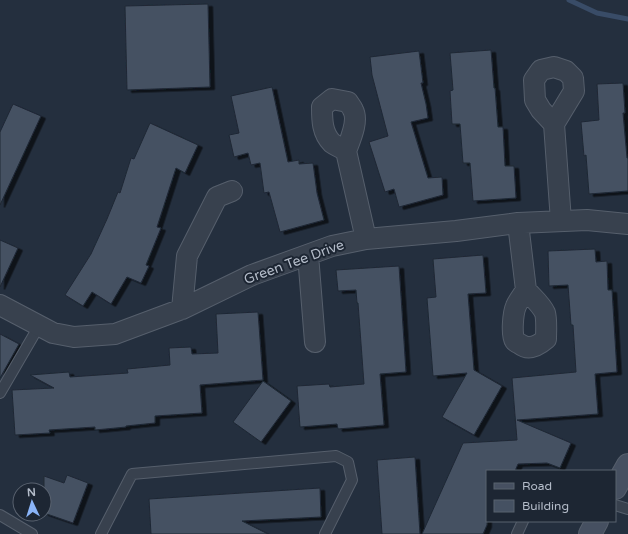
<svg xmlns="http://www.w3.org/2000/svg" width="628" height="534" viewBox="0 0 628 534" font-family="'Varela Round',sans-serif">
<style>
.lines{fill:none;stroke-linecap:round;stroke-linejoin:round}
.stream{stroke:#394c67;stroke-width:5}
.building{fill:#455162;stroke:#1f2835;filter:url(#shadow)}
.lane-casing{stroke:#565f6c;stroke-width:12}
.street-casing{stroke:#565f6c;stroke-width:22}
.secondary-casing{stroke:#565f6c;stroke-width:24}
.lane{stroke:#38414e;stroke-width:10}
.street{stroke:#38414e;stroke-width:20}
.secondary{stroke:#465061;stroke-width:22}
.labels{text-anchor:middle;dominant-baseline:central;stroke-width:4;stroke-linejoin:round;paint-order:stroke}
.street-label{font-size:14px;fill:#b4bcc9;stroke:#1d2633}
</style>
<defs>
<filter id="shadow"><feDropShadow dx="4.5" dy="2.5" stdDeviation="0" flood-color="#0009"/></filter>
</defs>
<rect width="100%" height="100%" fill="#242f3e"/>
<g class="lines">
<path class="stream" d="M569,0L597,13L628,19"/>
</g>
<path class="building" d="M208,4L210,87L127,90L125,6Z
M491,50L494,88H495L498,127H503L505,166H514L516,198L473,201L470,163H463L460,124H452L450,91L453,90L450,53Z
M419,51L423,83H421L426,104L428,118L411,122L428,178L442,177L443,195L399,207L394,189L385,192L369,142L388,136L372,75L370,57Z
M623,83L625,113H623L627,158H628V191L589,194L586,155L584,156L581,122L599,120L597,84Z
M272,87L288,162L299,160V164L313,163L317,193L324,220L280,232L269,192L264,193L260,163L251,165L248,153L234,157L229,135L239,133L231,96Z
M13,104L41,116L0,205V132Z
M150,123L198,145L185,173L176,168L157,227L161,228L146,265L149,266L141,283L127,277L111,304L92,292L83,306L65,295L91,254L107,219L118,192L120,193L131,158L134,159Z
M0,240L18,248L0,287Z
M595,249L596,262L607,261L608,290H612L617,372L595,374L598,414L517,420L571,443L560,468L547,463L518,464L515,471H487V525L483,534H422L463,443L517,440L512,378L576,372L573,325H571L568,285L549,286L548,251Z
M483,255L486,293L468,294L474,370L502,386L474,435L442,417L467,373L433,376L427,298L436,297L433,259Z
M399,266L406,372L380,374L384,425L338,429L337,424L300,427L297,386L329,384L330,387L364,384L358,303H357L356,290L338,291L336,270Z
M258,312L263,380L200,385L202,413L155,416V423L126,426V427L95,430V427L49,430L50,433L15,435L12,390L54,388L30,375L69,372L70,377L128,373L127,369L170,365L169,348L191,347L192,354L218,353L216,314Z
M0,334L19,344L0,378Z
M263,381L291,401L261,442L233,422Z
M415,457L420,534H382L377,460Z
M67,475L88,483L73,523L44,513V476L64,483Z
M320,488L321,517L242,521L268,534H151L149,499Z"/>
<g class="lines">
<defs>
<path id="lane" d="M0,393L39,326
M615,505L628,509
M0,515L32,534
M101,534L132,474L336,456L348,462L352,480L325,534
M517,534L523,521"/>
<path id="street" d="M554,67L566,71L573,78L574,91L554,124L541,110L535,100L534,80L541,70Z
M554,124L561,221
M346,151C350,140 359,121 353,110C352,107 349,104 348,102L332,99L322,107C322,120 322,133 332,143C336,146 342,148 346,151L366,239
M518,223L526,290
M308,255L315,342
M526,290C532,297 541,304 545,313C547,320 546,332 546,339C539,345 529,351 520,344C518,343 516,342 515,341C511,335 513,313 516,306C518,301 523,295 526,290Z
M0,305L53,333L74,337L115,334L182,309L252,275L332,246L366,239L456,231L518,223L587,220L628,224
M182,309L187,256L217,197L232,191"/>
<path id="secondary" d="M615,488L628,465
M590,534L597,521"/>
</defs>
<use href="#lane" class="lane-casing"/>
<use href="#street" class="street-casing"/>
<use href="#secondary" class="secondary-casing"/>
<use href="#lane" class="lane"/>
<use href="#street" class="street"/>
<use href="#secondary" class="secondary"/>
</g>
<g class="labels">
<g class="street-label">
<text transform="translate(294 262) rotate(-20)">Green Tee Drive</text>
</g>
</g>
<rect x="486" y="470" width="130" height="52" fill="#1d2633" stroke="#59626f"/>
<rect x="494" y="483" width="20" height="6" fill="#465061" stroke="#59626f"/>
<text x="522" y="490" font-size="12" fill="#b4bcc9">Road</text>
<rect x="494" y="500" width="20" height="12" fill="#455162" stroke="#59626f"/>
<text x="522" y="510" font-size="12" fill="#b4bcc9">Building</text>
<g transform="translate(32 502) rotate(356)"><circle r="19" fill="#1d2633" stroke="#59626f"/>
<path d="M0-3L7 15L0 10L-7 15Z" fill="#8ab4f8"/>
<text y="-6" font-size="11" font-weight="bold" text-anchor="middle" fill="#b4bcc9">N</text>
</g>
</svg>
